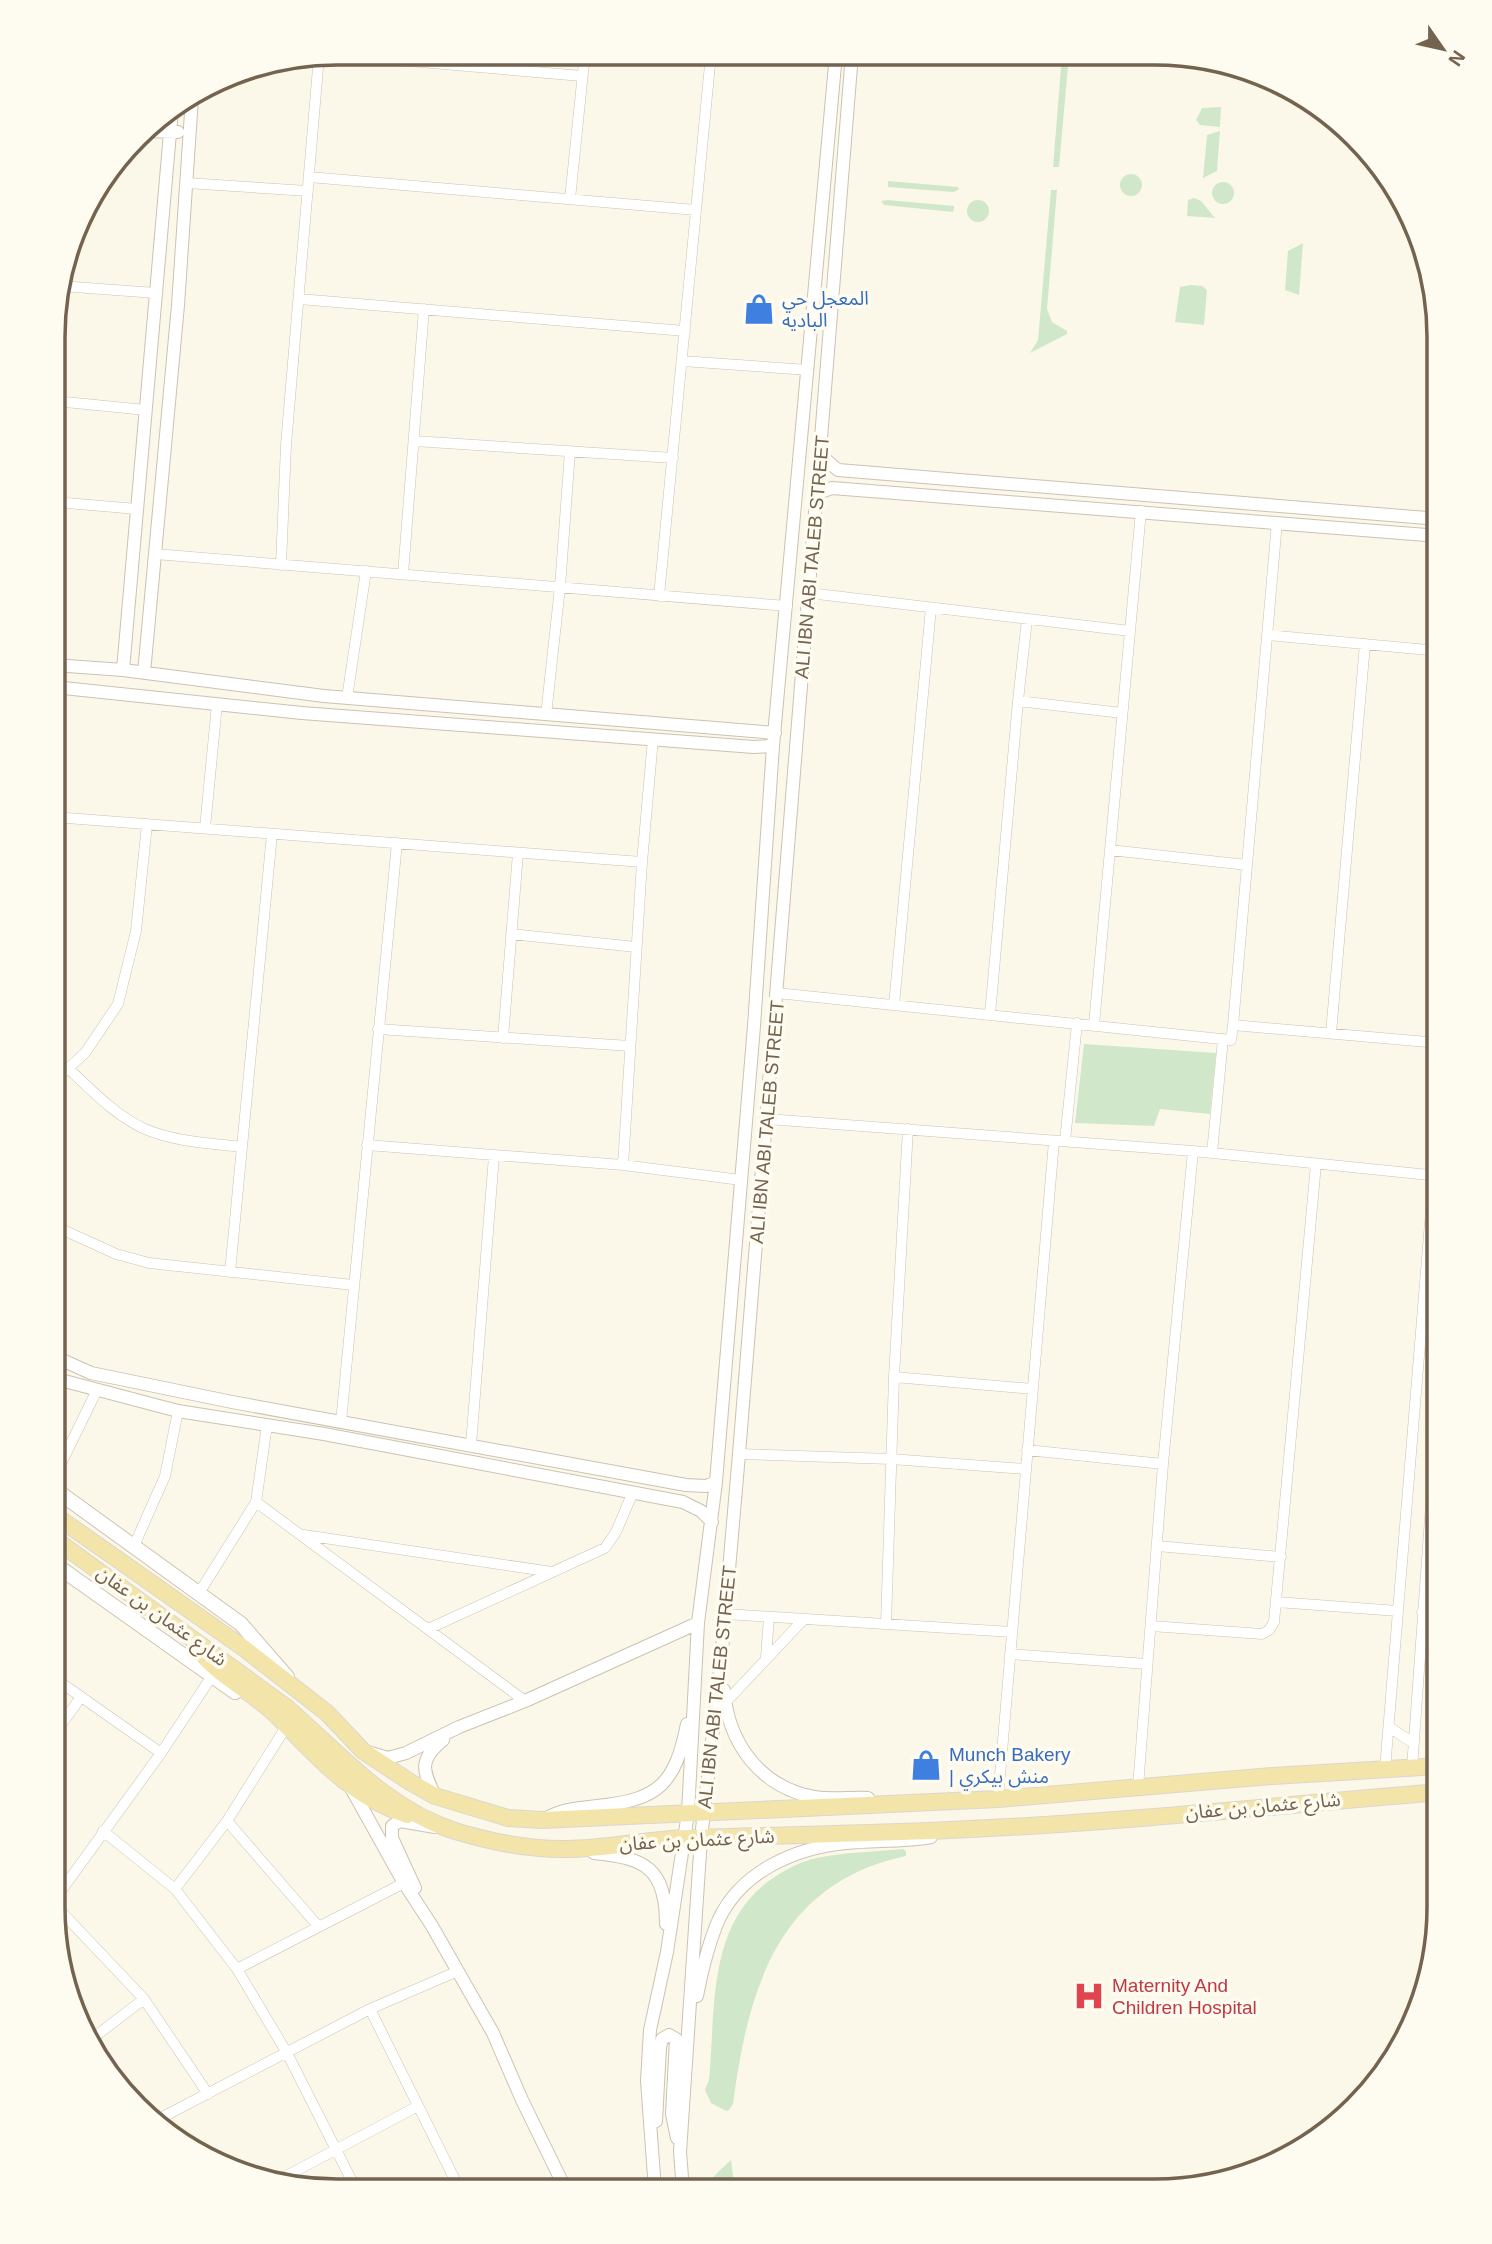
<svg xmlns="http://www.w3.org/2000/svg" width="1492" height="2244" viewBox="0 0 1492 2244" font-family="Arial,'Noto Sans Arabic',sans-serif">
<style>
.green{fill:#d0e8c9}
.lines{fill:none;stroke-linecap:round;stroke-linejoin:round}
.minor-casing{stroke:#ccc2b1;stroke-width:11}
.tertiary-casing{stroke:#ccc2b1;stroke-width:14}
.secondary-casing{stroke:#cfc3af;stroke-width:16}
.primary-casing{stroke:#dbd6d1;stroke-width:18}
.minor{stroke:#fff;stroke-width:10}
.tertiary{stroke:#fff;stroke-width:12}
.secondary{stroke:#fff;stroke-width:14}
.primary{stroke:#f3e5a9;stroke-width:16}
.labels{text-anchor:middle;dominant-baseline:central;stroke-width:7;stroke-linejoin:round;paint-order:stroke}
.shop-label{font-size:19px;fill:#366cbe;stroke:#fefbf1;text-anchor:start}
.street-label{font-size:19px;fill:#74634f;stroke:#fefbf1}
.health-label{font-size:19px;fill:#be3a42;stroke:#fefbf1;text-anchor:start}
.rim{fill:none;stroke:#74634f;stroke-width:3.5}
</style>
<rect width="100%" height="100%" fill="#fbf8ea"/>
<path class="green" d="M1062,55H1069L1059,167H1053Z
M1221,107L1220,127L1200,125L1196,120L1202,108Z
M1220,131L1217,171L1203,178L1207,135Z
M1120 185a11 11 0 1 1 22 0a11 11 0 1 1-22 0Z
M888,181L958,187L959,189L954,192L888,187Z
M1212 193a11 11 0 1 1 22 0a11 11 0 1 1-22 0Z
M1051,190H1057L1047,309L1052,322L1067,331V334L1030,353L1038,340Z
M1194,198L1201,201L1215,218L1187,216L1188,200Z
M887,200L954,206V208L953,212L884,205L881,201Z
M967 211a11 11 0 1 1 22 0a11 11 0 1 1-22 0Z
M1303,243L1299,295L1285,290L1288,251Z
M1191,285L1202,286L1207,290L1204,325L1175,322L1180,287Z
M1084,1044L1216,1053L1210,1114L1160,1109L1154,1126L1075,1123Z
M903,1849L906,1851V1856C778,1883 748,1989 733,2104L729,2110L726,2111L711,2103L705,2090L709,2080C716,2010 706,1923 773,1878C785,1870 798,1863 812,1859C841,1852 874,1852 903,1849Z
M731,2160L735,2190H709C708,2178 723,2168 731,2160Z"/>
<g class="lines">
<defs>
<path id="minor" d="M327,54L582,76
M776,54L835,62
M309,177L696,210
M187,183L308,191
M570,199L585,53
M60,286L156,293
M299,299L685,331
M682,361L808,370
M55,401L146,410
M414,441L673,458
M55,502L137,509
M1277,522L1233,1025L1439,1043
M155,554L787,606
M281,565L286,445L319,56
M403,574L424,309
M809,593L1130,631
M659,596L711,54
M1268,635L1439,651
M347,698L366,571
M1018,701L1027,619
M546,715L560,587L570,451
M54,817L642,862
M205,828L217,704
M1110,850L1247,865
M511,934L636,947
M777,993L1231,1040L1233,1025
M894,1005L931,608
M990,1015L1018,701L1122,713
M1094,1025L1141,511
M378,1029L630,1046
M1331,1033L1365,644
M503,1038L518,853
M68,1068C91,1090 116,1116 145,1129C175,1142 210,1143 242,1147
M54,1081L85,1053L118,1004L136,931L147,824
M767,1119L1193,1151L1439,1176
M1065,1141L1077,1023
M367,1145L623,1165L741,1180
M1212,1153L1223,1039
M623,1165L642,862L653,739
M54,1224L59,1228L116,1254L149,1263L353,1285
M230,1272L272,834
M894,1377L1033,1389
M341,1422L397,843
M471,1445L494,1156
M1027,1450L1163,1464
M739,1454L891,1459L1026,1469
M53,1480L97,1390
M256,1502L525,1701
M304,1535L552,1572
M134,1546L165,1476L178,1411
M1157,1546L1281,1557
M199,1593L256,1502L267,1425
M1277,1602L1398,1611
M1422,1612L1439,1613
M726,1614L1012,1632
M886,1624L894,1377L908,1129
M1151,1626L1262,1634L1269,1630L1274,1622L1316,1164
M428,1629L605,1548L616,1532L633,1492
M1010,1654L1147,1664
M766,1658L769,1617
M53,1677L161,1753
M725,1703L804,1619
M1389,1727L1413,1743
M53,1736L81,1697
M1412,1768L1439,1393
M1385,1769L1439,1113
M1138,1787L1163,1464L1193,1151
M998,1799L1054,1141
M227,1821L318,1926
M103,1831L175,1889L237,1969L287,2053L356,2189
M175,1889L227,1821L286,1727
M53,1902L161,1753L212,1676
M53,1903L144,1999L208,2094
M237,1969L404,1883
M370,2009L460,2190
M89,2041L144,1999
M153,2122L370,2009L458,1971
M275,2182L418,2106"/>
<path id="tertiary" d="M143,131L178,132
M820,447L825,459L838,470L1439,519
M817,501L820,492L832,488L1439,536
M54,665L123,670L324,696L775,733
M123,670L172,110
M144,673L178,305L192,98
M54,687L302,713L754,747L773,746
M53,1356L91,1373L232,1402L686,1485L706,1486L716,1482
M53,1378L178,1411L324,1434L683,1502L701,1511L712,1522
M724,1690C728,1743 760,1787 814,1797C831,1800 851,1797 868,1798
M371,1753L388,1758L406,1753L459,1727L525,1701L698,1623
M351,1788L404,1883L432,1926L493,2033L522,2100L566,2190
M435,1796C423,1771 418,1760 443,1740
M545,1819C562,1809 578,1808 597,1806C659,1800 675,1784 687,1724
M594,1853C645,1858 666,1868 666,1924
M415,1888L392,1838V1826L400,1821L435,1827
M697,1996C702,1970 708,1944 719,1919C742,1871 795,1848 846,1843C875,1840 903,1842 931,1837
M656,2121L660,2047L662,2039L669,2035L676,2039L672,2114L677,2138
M655,2190L647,2081L650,2030L667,1952L688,1813L698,1623L716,1482L754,1026L773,746L836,54
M683,2190L680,2152L701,1838L721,1662L739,1454L852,54"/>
<path id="secondary" d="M53,1488L241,1624L287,1677
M53,1563L235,1692"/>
<path id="primary" d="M53,1514L245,1649L327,1713L363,1751L410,1782L435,1796L508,1818L542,1820L998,1799L1273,1776L1439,1766
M53,1538L286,1707C339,1753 386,1809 455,1831C488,1841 526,1849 562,1849C603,1850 646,1839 688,1838C782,1835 876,1834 971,1829C1127,1822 1283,1805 1439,1792
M199,1651C221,1678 253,1692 277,1716C318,1757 350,1796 407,1815"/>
</defs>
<use href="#minor" class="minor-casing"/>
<use href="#tertiary" class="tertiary-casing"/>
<use href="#secondary" class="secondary-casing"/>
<use href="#primary" class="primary-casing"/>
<use href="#minor" class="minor"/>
<use href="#tertiary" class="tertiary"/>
<use href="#secondary" class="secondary"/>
<use href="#primary" class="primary"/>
</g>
<defs>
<symbol id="shop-bare" viewBox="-9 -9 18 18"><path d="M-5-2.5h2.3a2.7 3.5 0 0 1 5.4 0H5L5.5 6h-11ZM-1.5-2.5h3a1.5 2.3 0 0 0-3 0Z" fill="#3f7fe0" stroke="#fefbf1" stroke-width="2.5" paint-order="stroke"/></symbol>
<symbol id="hospital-bare" viewBox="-9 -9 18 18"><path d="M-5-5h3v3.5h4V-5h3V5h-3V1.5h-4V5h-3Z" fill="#e0444e" stroke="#fefbf1" stroke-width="2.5" paint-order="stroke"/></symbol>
</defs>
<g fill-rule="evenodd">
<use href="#shop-bare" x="737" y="287" width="44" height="44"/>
<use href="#shop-bare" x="904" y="1743" width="44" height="44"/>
<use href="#hospital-bare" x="1067" y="1974" width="44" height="44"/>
</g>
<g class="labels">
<g class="shop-label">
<text x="782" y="298">المعجل حي<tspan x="782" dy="22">الباديه</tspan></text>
<text x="949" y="1754">Munch Bakery<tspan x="949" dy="22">| منش بيكري</tspan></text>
</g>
<g class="street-label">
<text transform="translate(812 557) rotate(-85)">ALI IBN ABI TALEB STREET</text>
<text transform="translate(767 1122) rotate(-85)">ALI IBN ABI TALEB STREET</text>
<text transform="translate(162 1616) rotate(36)">شارع عثمان بن عفان</text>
<text transform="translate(717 1687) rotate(-84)">ALI IBN ABI TALEB STREET</text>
<text transform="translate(1263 1806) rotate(-5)">شارع عثمان بن عفان</text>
<text transform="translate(697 1840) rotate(-3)">شارع عثمان بن عفان</text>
</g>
<g class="health-label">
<text x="1112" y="1985">Maternity And<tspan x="1112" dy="22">Children Hospital</tspan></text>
</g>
</g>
<path d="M0 0H1492V2244H0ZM337 65H1155A272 272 0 0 1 1427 337V1907A272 272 0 0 1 1155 2179H337A272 272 0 0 1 65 1907V337A272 272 0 0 1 337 65Z" fill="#fefbf1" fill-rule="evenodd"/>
<path class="rim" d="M337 65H1155A272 272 0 0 1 1427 337V1907A272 272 0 0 1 1155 2179H337A272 272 0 0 1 65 1907V337A272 272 0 0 1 337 65Z"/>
<g transform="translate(1443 49) rotate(124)" stroke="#fefbf1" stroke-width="5" paint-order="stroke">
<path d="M0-5L12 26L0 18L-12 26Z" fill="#74634f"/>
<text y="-10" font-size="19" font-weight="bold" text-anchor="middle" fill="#74634f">N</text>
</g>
</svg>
